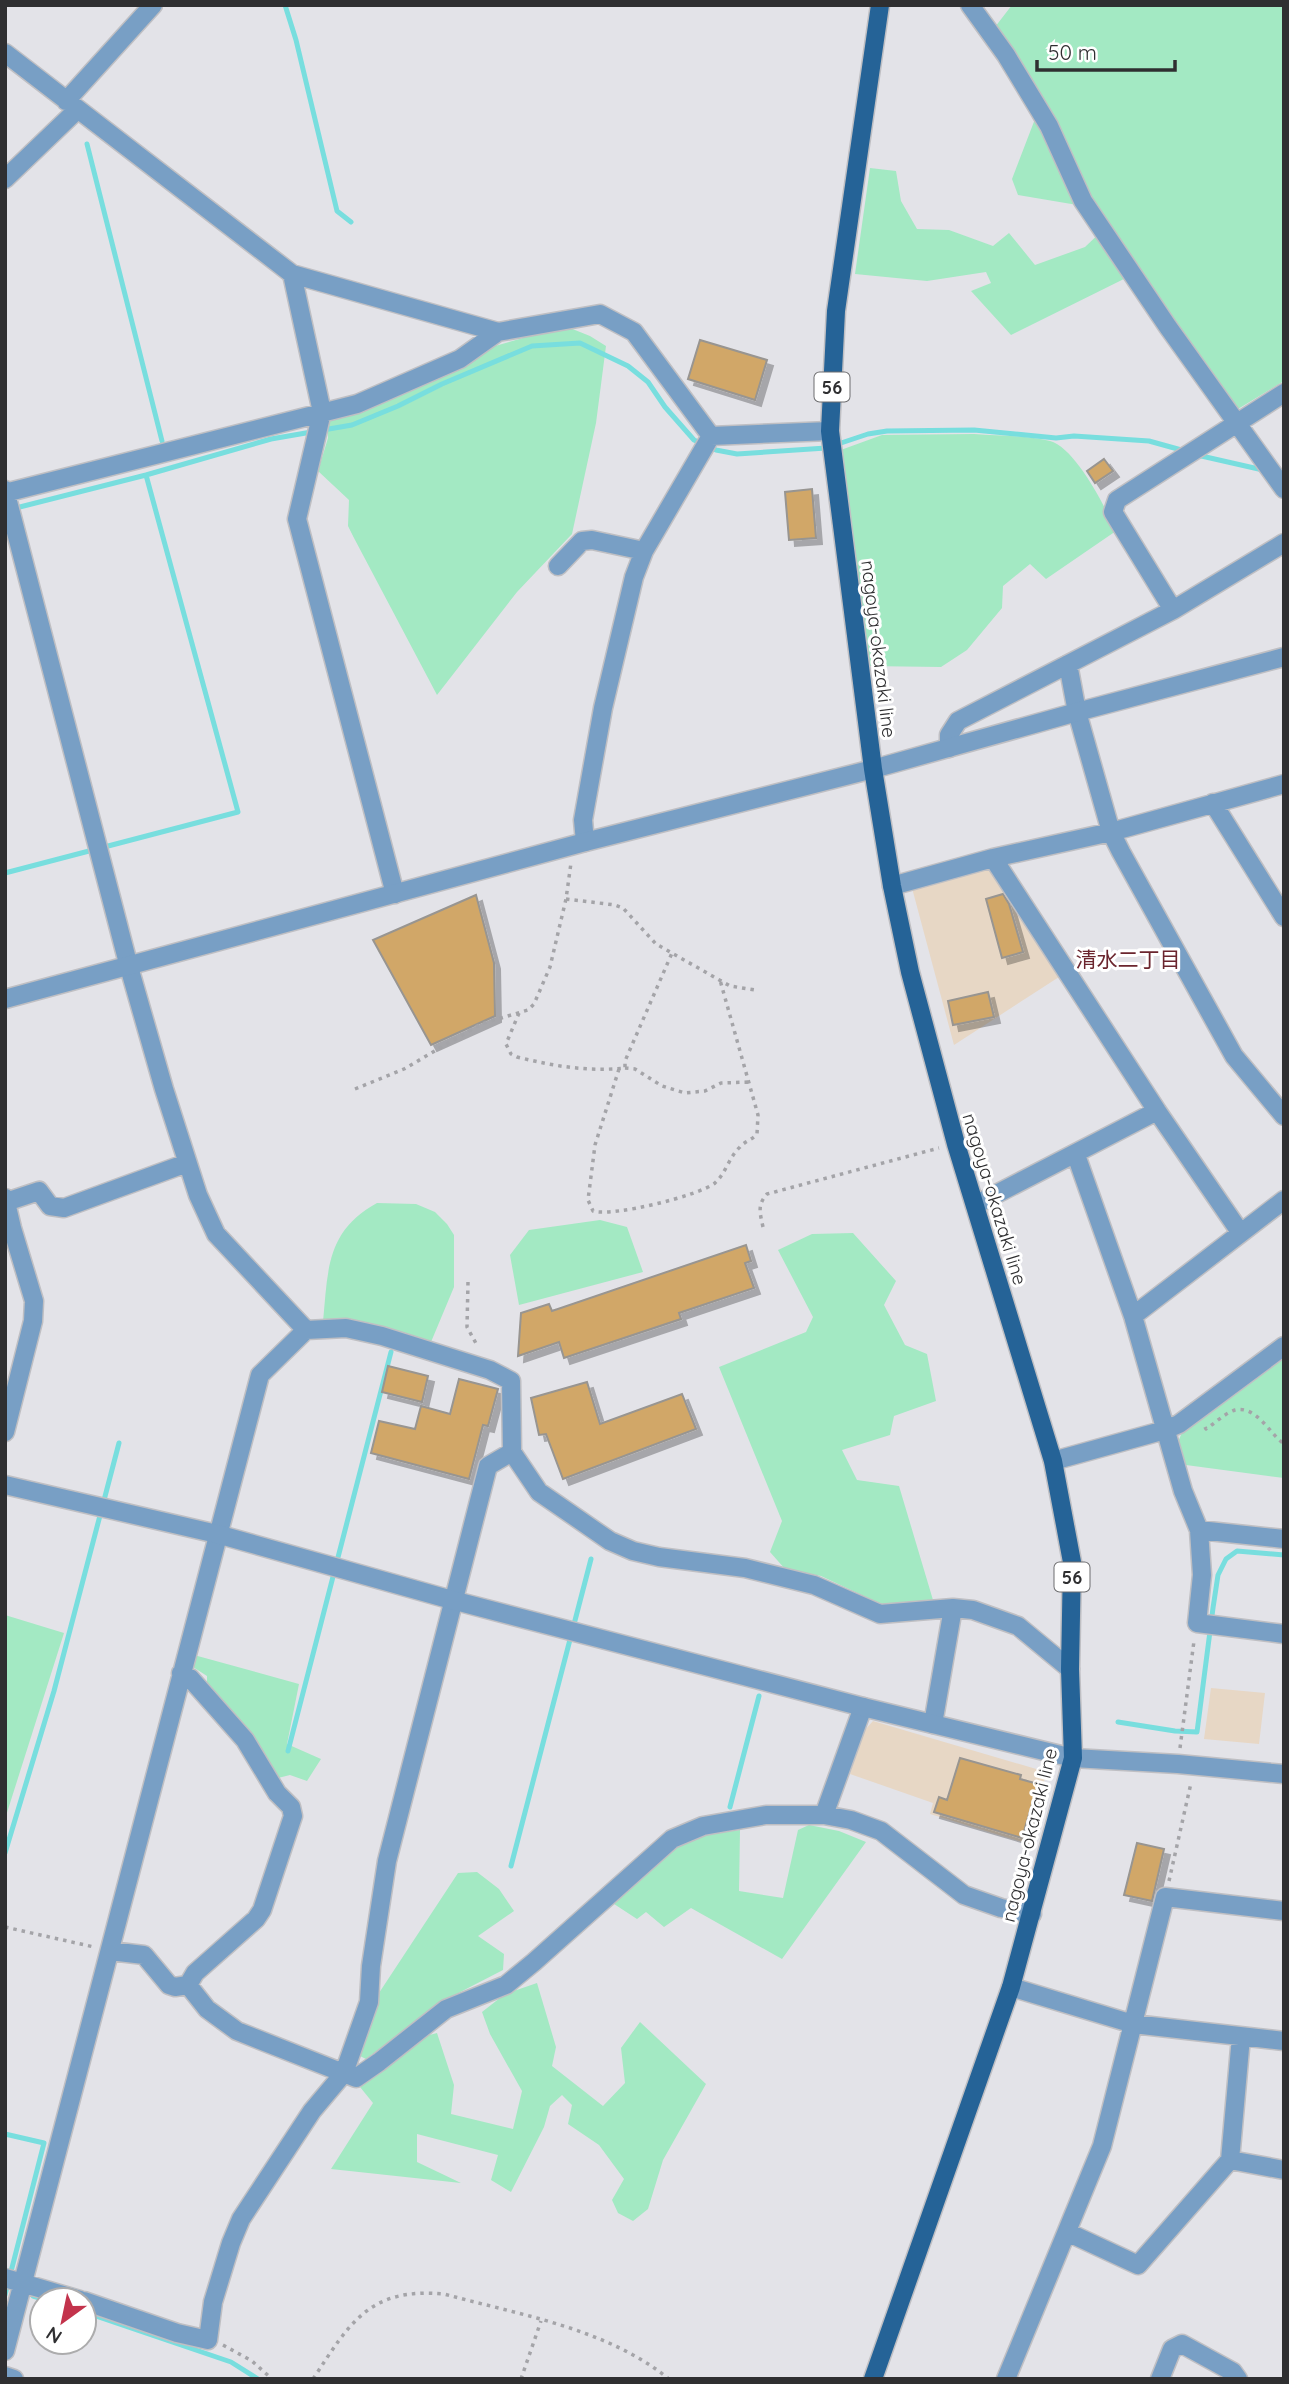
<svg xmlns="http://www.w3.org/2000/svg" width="1289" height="2384" viewBox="0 0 1289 2384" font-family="Quicksand,'Noto Sans JP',sans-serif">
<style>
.commercial{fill:#e7d7c5}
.green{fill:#a3e9c3}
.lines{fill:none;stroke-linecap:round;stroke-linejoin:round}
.stream{stroke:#78dede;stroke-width:5}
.building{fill:#d1a767;stroke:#989591;stroke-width:2;filter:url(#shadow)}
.minor-casing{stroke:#bfbfc3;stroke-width:21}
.tertiary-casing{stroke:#bfbfc3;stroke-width:21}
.primary-casing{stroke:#bfbfc3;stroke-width:21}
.path{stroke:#a4a4a8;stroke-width:3.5;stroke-dasharray:3.5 5;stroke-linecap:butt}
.minor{stroke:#789fc5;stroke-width:18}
.tertiary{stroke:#789fc5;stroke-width:18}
.primary{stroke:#256397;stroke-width:18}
.labels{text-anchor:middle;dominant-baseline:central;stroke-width:6;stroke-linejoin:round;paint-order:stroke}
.shield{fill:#fff;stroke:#6d6d6f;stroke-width:2}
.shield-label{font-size:18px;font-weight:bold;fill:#2f2f31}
.street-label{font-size:19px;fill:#2f2f31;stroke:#fff}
.neighbourhood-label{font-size:21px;fill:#6b252e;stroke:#fff}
</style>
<defs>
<filter id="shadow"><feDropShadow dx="6" dy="6" stdDeviation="0" flood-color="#0004"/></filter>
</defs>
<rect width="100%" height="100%" fill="#e3e3e8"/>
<path class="commercial" d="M984,867L993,872L1059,977L954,1045L912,888Z
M1211,1688L1265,1693L1259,1744L1204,1739Z
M873,1721L1043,1771L1046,1774L1029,1844L930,1814L933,1803L850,1774L863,1732Z"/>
<path class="green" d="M1012,5H1284V381L1238,409L1136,273L1011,335L971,291L991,283L986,272L927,281L855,274L870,168L896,171L901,201L917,229L949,230L993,246L1009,233L1035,265L1085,247L1106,227L1095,208L1018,195L1012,179L1040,106L995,27Z
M565,326L590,336L606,346L596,423L572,534L517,592L437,695L354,538L348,526L349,500L318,471L328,438L327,419L488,348Z
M974,434C998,436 1026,435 1050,441C1075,447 1106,508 1116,531L1046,579L1030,564L1003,586L1002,608L967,650L941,667L866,666L838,451L882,435Z
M377,1203L416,1204L435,1212L447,1224L454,1235V1287L431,1342L395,1331L323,1322C328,1270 326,1231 377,1203Z
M600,1220L627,1227L643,1272L519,1305L510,1255L529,1230Z
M853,1233L896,1281L884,1305L905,1345L927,1354L936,1401L894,1416L890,1435L842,1450L857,1480L899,1486L933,1600L903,1606L881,1604L821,1576L785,1569L770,1552L782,1521L719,1367L806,1332L813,1317L778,1250L812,1234Z
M1284,1355V1478L1186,1465L1178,1442L1183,1430Z
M5,1615L64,1633L5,1819Z
M194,1655L299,1684L287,1744L321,1759L307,1781L290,1775L278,1778L207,1686V1676L193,1667Z
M809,1825L839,1831L866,1842L782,1959L691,1908L664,1927L646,1912L637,1919L611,1902L671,1849L703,1835L740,1830L739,1891L783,1898L798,1830Z
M477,1872L499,1889L514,1911L478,1936L504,1954L503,1970L441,2002L366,2059L356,2054L375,1999L458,1873Z
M537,1983L556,2047L552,2066L603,2106L625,2083L621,2048L640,2022L706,2084L663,2160L648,2209L633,2221L618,2213L612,2200L624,2179L599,2145L568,2124L572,2105L562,2095L550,2106L544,2127L511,2192L491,2180L498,2155L417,2134V2162L461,2183L331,2169L373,2103L360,2087L418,2038L437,2033L454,2085L451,2114L513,2129L522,2091L490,2034L482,2012L505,1994Z"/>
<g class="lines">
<path class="stream" d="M285,5L296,40L337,211L351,222
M87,144L162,441
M1197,455L1263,470
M12,509L146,475L271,439L352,425L398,406L442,384L532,346L580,343L628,366L648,382L665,407L694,440L716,450L737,454L826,448L868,434L887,431L974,430L1056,438L1074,436L1149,441L1185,451
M5,873L238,812L146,475
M1118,1722L1175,1731L1197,1732L1213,1608L1218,1575L1226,1559L1237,1551L1284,1555
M288,1751L391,1352
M730,1807L759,1696
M5,1853L54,1691L119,1443
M511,1866L591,1559
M5,2134L44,2143L5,2295
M33,2296L46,2300
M84,2312L231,2362L258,2379"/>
</g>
<path class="building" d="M700,340L767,360L755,400L688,379Z
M1104,459L1113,471L1095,483L1087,471Z
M812,489L816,538L789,540L785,492Z
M1003,894L1009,904L1023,952L1002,958L986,899Z
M476,895L494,963L495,1016L431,1045L373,940Z
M988,992L994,1017L953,1025L948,1001Z
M746,1245L751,1261L745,1263L754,1288L679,1313L681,1319L564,1358L559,1342L518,1356L521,1313L549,1304L552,1311Z
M388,1366L428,1376L422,1402L382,1392Z
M459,1379L498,1389L488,1426L483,1425L469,1479L371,1453L379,1421L415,1429L421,1406L450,1414Z
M587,1382L600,1424L682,1394L696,1429L563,1479L546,1434L539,1435L531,1398Z
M960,1758L1021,1775L1020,1779L1038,1784L1022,1838L934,1812L939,1797L947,1800Z
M1137,1843L1164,1849L1152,1901L1124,1895Z"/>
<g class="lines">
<defs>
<path id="minor" d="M970,5L1006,55L1049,126L1083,201L1168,327L1284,489
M5,53L292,274L498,332L600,314L634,332L711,436
M66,101L153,5
M5,179L77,110
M292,274L322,412L297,519L395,894
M711,436L830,431
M5,490L129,967L164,1089L198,1195L216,1234L306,1330
M5,493L357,404L460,359L498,332
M558,566L582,541L592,540L644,551
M1173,610L1113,512L1117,500L1284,393
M1068,664L1077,712L1111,832L1121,852L1234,1056L1284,1116
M949,748V735L958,721L1173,610L1284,543
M1213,803L1284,917
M585,842L583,820L603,708L634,577L644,551L711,436
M993,858L1157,1111L1240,1232
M892,886L993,858L1111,832L1284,784
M1076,1155L1133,1316L1183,1491L1199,1530L1202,1575L1197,1623L1284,1634
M5,1198L12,1228L34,1301L33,1321L5,1432
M6,1202L39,1191L50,1206L64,1208L187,1163
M975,1205L1157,1111
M1133,1316L1284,1200
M1053,1461L1165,1430L1179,1424L1284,1346
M1199,1530L1284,1539
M181,1673L190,1678L245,1740L277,1793L291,1807L293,1816L262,1910L256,1919L195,1973L188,1985
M933,1724L953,1608
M824,1815L863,1707
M110,1951L144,1955L169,1985L175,1987L188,1985L207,2009L237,2031L356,2078L379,2062L446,2009L506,1985L534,1962L672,1839L703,1826L766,1815H824L851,1820L881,1831L964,1895L1001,1908L1032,1914
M1011,1987L1133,2024L1284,2041
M1230,2160L1284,2170
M1067,2232L1138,2265L1230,2160L1241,2037
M5,2278L80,2300
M84,2301L177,2333L208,2340L213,2302L231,2243L241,2219L312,2111L344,2073L369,2002L371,1966L387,1861L488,1466L512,1452
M5,2351L260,1375L306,1330L346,1328L382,1336L490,1370L511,1381L512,1452L539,1492L610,1541L633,1551L659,1557L745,1568L814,1585L880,1614L953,1608L973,1610L1018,1626L1070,1669
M5,2376L14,2379
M1006,2379L1102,2146L1165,1897L1284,1911
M1160,2379L1172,2349L1182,2344L1233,2372L1238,2379"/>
<path id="tertiary" d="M5,999L585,842L873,769L1077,712L1284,657
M5,1485L217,1534L452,1600L863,1707L1073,1758L1178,1764L1284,1774"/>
<path id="primary" d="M873,2379L1011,1987L1073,1758L1070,1669L1072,1562L1053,1461L956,1144L910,972L892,886L873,769L830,431L836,311L880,5"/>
</defs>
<use href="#minor" class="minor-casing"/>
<use href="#tertiary" class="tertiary-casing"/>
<use href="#primary" class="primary-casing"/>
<path class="path" d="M566,899L615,905L623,908L656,944L730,986L755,990
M519,1013L506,1044L511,1054L517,1057C554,1066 587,1072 625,1068V1061L672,953
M625,1068L635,1069L662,1086L685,1093L705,1091L721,1083L749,1082
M619,1069L595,1145L588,1200L593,1211C613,1217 698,1196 715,1183C726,1173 729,1157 740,1147C745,1141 752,1140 757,1134L758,1115L720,980
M355,1089L404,1069L481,1024L528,1010L534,1004L550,967L566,899L571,863
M763,1227C760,1213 757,1205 767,1194L939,1148
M468,1282L467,1327L478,1347
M1205,1427L1206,1429C1214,1424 1225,1413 1235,1410C1256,1405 1270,1434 1284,1444
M1180,1748L1194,1641
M1169,1881L1191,1783
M5,1927L94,1947
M223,2345L252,2361L272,2379
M313,2379C350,2323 369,2287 444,2294C520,2315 606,2328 669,2379
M521,2379L541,2321"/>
<use href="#minor" class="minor"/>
<use href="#tertiary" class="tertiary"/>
<use href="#primary" class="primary"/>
</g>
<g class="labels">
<g class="shield">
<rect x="814.5" y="372.5" width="35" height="29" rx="5"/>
<rect x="1054.5" y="1562.5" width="35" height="29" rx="5"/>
</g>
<g class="shield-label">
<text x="832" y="387">56</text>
<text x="1072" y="1577">56</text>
</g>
<g class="street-label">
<text transform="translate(879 649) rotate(83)">nagoya-okazaki line</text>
<text transform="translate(995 1199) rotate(73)">nagoya-okazaki line</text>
<text transform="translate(1029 1835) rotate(-76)">nagoya-okazaki line</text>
</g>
<g class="neighbourhood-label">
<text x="1128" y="959">清水二丁目</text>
</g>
</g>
<rect width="1289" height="2384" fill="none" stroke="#2f2f31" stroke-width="14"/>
<g transform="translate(63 2321) rotate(213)"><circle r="33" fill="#ffffff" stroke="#acacad" stroke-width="2"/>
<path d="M0-5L12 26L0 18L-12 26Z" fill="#c3334c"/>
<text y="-10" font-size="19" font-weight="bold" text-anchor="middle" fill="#2f2f31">N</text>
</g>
<path d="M1037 60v10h138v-10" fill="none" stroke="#2f2f31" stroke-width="3.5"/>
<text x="1048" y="60" font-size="21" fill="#2f2f31" stroke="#ffffff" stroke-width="5" paint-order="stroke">50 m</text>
</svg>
